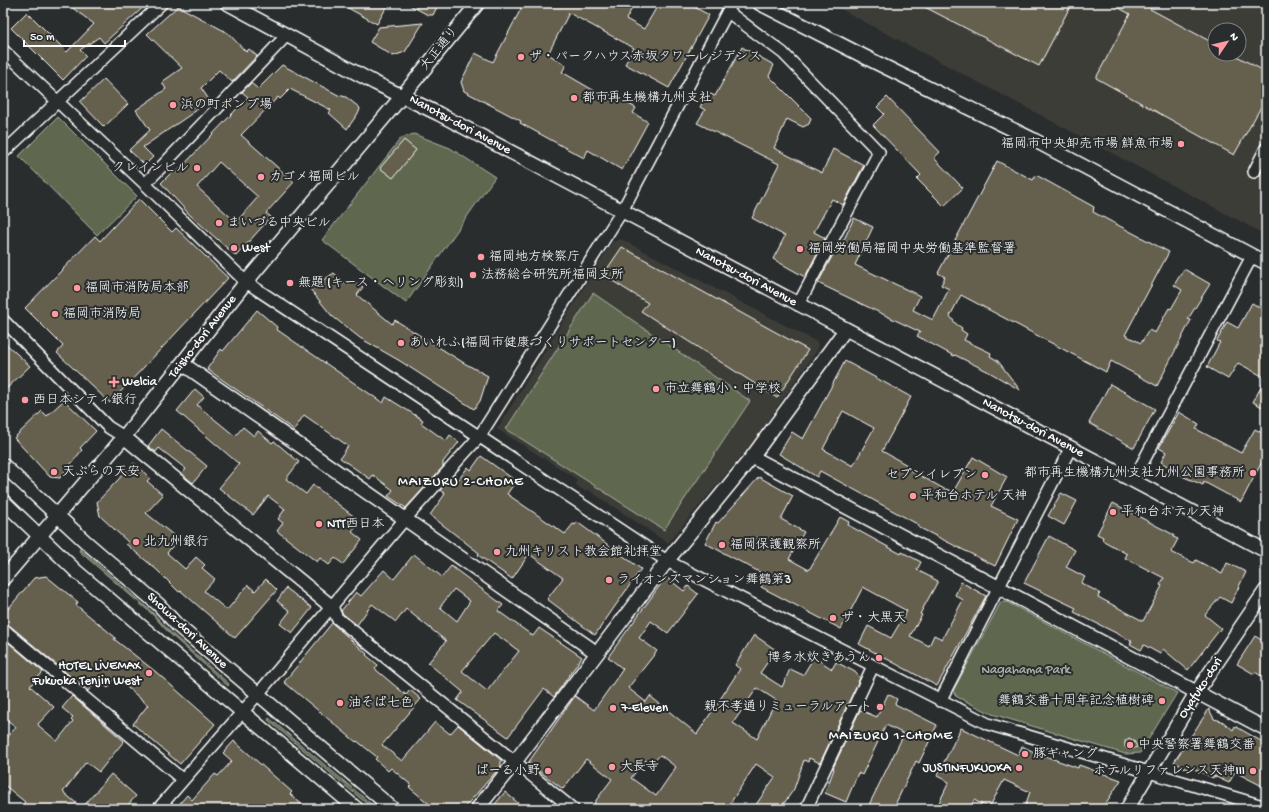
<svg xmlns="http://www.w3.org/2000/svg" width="1269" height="812" viewBox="0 0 1269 812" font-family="'Gochi Hand','Klee One',sans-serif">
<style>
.built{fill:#3c3c38;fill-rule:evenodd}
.green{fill:#5e684f;stroke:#aeb4a7}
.building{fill:#655e4e;stroke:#fff;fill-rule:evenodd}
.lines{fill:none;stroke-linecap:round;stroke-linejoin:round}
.minor-casing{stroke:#fff;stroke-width:14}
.tertiary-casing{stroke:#fff;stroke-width:16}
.minor{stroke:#2a2d2e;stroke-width:11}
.tertiary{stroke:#2a2d2e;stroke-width:13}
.poi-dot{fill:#ff9aa2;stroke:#2a2d2e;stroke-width:1.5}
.labels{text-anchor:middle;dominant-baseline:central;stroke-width:4;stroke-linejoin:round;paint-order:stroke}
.street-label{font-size:13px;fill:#fff;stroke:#2a2d2e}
.poi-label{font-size:13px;fill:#fff;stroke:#2a2d2e;text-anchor:start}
.park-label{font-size:13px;fill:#aeb4a7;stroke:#2a2d2e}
.neighbourhood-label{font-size:14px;letter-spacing:1px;fill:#fff;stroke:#2a2d2e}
</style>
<rect width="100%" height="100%" fill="#2a2d2e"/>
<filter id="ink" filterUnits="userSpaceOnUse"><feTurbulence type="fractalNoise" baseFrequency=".025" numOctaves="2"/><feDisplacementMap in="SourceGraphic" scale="8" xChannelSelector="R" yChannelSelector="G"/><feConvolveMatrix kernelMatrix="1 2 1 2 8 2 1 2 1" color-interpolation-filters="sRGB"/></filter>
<g filter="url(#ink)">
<path class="built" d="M829,3H1266V235ZM1215,30H1239V54H1215Z
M621,239L817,342L818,349L753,442L668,543L587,489L586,492L576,485L577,482L575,478L497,429L612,242Z"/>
<path class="green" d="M58,117L137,196L97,235L19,156Z
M414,134L450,148L495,177L406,303L322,240L401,138Z
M593,293L750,401L664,530L506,429Z
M80,549L152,612L170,632L229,684L228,686L169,633L152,614L79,551Z
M1001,602H1007L1177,693L1140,753L1125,754L992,714L957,697L953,691Z
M269,718L377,809H373L268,720Z"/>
<path class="building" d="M66,3H148L104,43L99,37L80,50L86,56L63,80L11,28L27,12L67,52L94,24Z
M339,3H389L377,24Z
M406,3H439L433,15H428Z
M524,3H598L605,7L607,3H635L626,19L644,29L659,3H687L709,15L669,88L625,64L634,48L569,13L548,54L566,65L562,72L605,97L607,92L636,108L633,113L648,122L622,170L588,150L584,158L520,123L521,121L464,91L461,82L475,53L493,62Z
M917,3H1072L1039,66Z
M1110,3H1154L1150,9L1215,44V54H1233L1266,72V98L1234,155L1096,78L1130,14Z
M178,6L228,33L246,52L249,49L257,56L232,82L219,70L201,88L210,101L143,147L153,157L145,165L129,150L150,130L136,110L166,89L162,82L182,68L147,34Z
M423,23L405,52L393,56L370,42L379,27Z
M742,47L774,65L769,76L811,118L809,124L803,127L787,119L774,148L822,173L833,149L864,165L843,205L832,199L814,232L825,238L805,277L773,259L785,236L752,218L779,164L697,123L705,110L700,107L708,93L715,96Z
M282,65L338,95L346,97L360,108L359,112L347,129L329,113L331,110L290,89L280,99L278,97L241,135L294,182L266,213L271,217L236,256L190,215L161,183L174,170L176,173L248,97L242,92L251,83L258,89ZM219,162L258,197L236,222L197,187Z
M104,79L128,104L104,127L80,102Z
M887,97L940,152L934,158L963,188L944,206L917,179L921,175L873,125L884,114L877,107Z
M404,140L416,150L393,178L380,168Z
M997,161L1033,180L1036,175L1094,207L1093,212L1169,252L1125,335L1141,343L1149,330L1155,333L1169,308L1171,309L1182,290L1174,285L1184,269L1210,284L1188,319L1191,320L1157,386L1111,361L1106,372L961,295L950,316L956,324L962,328L961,330L967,334L964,340L991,353L990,356L998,361L1020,390L989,372L955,355L954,356L917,336L920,332L818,283L838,245L841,246L854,218L873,227L855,265L920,296L913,310L933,320L949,289L941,285L945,277L938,273Z
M139,199L172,232L176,228L228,278L110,403L57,353L63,346L25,308L95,236L100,241Z
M622,247L808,350L777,398L641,311L648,303L603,275Z
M334,273L347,285L352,280L363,287L357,295L392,324L395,320L464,363L488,376L480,401L474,409L400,361L360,338L332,316L310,289Z
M1252,303L1266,311V378L1238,363L1228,379L1207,367L1220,342L1217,341L1227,322L1238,328Z
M257,310L277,327L276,329L383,403L386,397L423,420L421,423L446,441L450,435L459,442L443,462V467L406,508L388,496L393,490L373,475L370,479L340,458L348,446L304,415L294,430L207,369L221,349L223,351Z
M3,341L30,366L3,392Z
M845,361L911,397L882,451L907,465L905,467L946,490V489L953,492L973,457L1007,477L991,506L1018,519L995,566L918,527L919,525L820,471L817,477L779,454L792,432L803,439ZM843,411L874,428L853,466L823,449Z
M1266,378V409L1253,402Z
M1110,384L1155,409L1134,448L1089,423Z
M195,389L204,397L197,405L235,436L243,427L254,436L258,431L272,443L274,441L299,462L286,479L306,494L313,485L356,518L352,522L357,526L352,532L362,540L343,564L335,558L329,565L320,558L317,562L277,531L283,523L278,519L285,509L268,496L253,515L219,488L239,464L177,411Z
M64,400L96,431L80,448L82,450L60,478L50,477L14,438L42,411L47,416Z
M1179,412L1199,424L1196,429L1241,453L1255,429L1266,435V454L1241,502L1204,482L1203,485L1184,477L1161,462L1166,452L1159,448Z
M161,429L207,466L193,483L182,474L186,469L159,448L156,452L148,446Z
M481,456L516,481L507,494L565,534L573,524L575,525L577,522L641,569L595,635L547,599L563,578L529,554L512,579L478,555L479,553L430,515L445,494L440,490L454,475L459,479L468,467L471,470Z
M134,463L150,478L147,481L163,495L146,513L178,539L167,553L185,569L196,557L205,565L202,568L215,579L204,591L227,610L248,585L255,591L266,579L277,590L235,638L181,591L179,592L157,570L126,544L128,542L100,516L97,502Z
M759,477L793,496L781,519L804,532L789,559L809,570L840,517L849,522L848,525L901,554L902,552L921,562L917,570L938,581L920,614L922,615L910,636L929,646L934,635L942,639L963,600L955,595L961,582L986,596L937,686L859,644L868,626L891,638L907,611L863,587L841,629L761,587L767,576L705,543L716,522L718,523Z
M1061,493L1077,501L1064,525L1048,516Z
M1113,503L1174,535L1173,537L1178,539L1171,552L1194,563L1196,560L1222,574L1227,563L1246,572L1231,603L1220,597L1205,615L1221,628L1188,670L1163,649L1160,654L1144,645L1141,650L1130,644L1132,641L1074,612L1076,608L1024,583L1049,536L1075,550L1066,567L1085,577L1081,583L1100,593L1098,597L1143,621L1162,586L1160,585L1164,578L1125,558L1127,554L1102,540L1103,537L1097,534Z
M414,554L442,577L451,566L503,605L498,611L533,636L539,628L582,657L554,697L544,689L508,737L457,700L463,692L428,663L446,641L406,609L396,622L372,604L357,625L343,614L341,611L356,592L361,596L384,570L394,579ZM454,589L470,601L457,621L440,607ZM494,633L519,651L487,691L462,671Z
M46,576L78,602L76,605L116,638L114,639L156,672L215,724L180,764L133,724L148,705L116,678L108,688L98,680L88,691L8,624L3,622V615L34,578Z
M666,577L684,591L688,586L698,594L668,633L651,621L639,638L657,651L628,688L646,702L650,696L697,734L740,669L735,665L754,635L776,650L760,673L782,687L790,669L803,675L814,657L832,669L836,662L855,672L860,678L820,763L809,758L808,762L804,760L794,789L780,809H753L775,777L756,764L729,805L730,809H602L594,803L612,779L586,759L563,789L528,763L575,696L594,710L623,669L608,657ZM757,688L776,700L757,739L733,723ZM660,755L676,767L656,796L631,778L645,760L651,765Z
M286,588L312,608L292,633L280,624L290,611L277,601Z
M332,623L367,654L366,655L378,665L375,669L406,695L410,690L421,699L382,745L402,761L435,722L450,734L458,725L501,760V766L463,809H435L409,787L411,785L391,768L388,771L375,759L377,757L357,741L356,742L284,682Z
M1255,636L1266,643V679L1255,672L1254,674L1237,664Z
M3,638L43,672L30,686L54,707L38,724L39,726L57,741L73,721L71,719L73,717L62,708L72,696L124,741L99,772L86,762L63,792L82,808L111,774L136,796L124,809H19L25,802L3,784V743L16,727L3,717Z
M888,694L897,699L895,704L937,725L919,763L916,761L893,809H867L904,734L886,725L862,775L858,773L846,802L825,793L834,769L833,768L860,710L877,717Z
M1209,709L1214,719L1222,721L1233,730L1235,726L1266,744V788L1235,772L1229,783L1214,776L1213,778L1192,768L1191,771L1174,762Z
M961,728L1018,755L1022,746L1034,752L1078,768L1079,765L1121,780L1102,809H1024L1030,792L1004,780L989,808L974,800L970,809H936L949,782L937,776Z
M1129,738L1134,741L1137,747L1130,750L1125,747V741Z
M234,741L292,792L290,794L307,809H175L187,795L192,800L215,774L218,776L232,761L223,753Z
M505,792L525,809H491Z"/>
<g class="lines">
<defs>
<path id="minor" d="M728,12L783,53L879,152L798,305
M3,50L145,184L246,282L667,561L988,724L1266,807
M3,153L162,3
M1254,172L1266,148
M145,184L287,35
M3,320L108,427L124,437
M1133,481L1252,256
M332,607L337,618L573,809
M3,629L183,780
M940,701L1071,447
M158,809L258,694L405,519L479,437L622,211L732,3
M806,809L873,666"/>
<path id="tertiary" d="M227,3L375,83L439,114L1266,551
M759,3L875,62L1032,139L1266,263
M183,364L597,653
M124,437L332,607
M752,457L1266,729
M3,465L87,543L159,605L177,625L393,809
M3,501L76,571L357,809
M3,579L124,437L246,282L403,95L478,3
M477,809L514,763L667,561L752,457L845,330
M1127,809L1196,693L1266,590"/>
</defs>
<use href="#minor" class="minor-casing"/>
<use href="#tertiary" class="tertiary-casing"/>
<use href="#minor" class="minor"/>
<use href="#tertiary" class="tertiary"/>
</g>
</g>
<g class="poi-dot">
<circle cx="521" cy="57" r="4"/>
<circle cx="574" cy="98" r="4"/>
<circle cx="173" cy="105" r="4"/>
<circle cx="1181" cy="144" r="4"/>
<circle cx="197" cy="168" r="4"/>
<circle cx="261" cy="177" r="4"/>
<circle cx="219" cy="223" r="4"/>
<circle cx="234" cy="248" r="4"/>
<circle cx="800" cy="249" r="4"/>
<circle cx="481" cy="257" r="4"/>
<circle cx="473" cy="275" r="4"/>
<circle cx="290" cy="283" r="4"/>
<circle cx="77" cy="288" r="4"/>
<circle cx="55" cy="314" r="4"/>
<circle cx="401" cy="343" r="4"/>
<path d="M112 376h4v4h4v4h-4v4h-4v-4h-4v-4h4z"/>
<circle cx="656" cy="389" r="4"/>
<circle cx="25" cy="400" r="4"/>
<circle cx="54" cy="472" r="4"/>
<circle cx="1253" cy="473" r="4"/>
<circle cx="985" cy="475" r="4"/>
<circle cx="913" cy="496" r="4"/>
<circle cx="1113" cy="512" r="4"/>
<circle cx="319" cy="524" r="4"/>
<circle cx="136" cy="542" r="4"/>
<circle cx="722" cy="545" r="4"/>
<circle cx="497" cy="552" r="4"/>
<circle cx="609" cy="580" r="4"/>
<circle cx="833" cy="618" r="4"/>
<circle cx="879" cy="658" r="4"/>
<circle cx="149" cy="673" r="4"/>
<circle cx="1162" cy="701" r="4"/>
<circle cx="340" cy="703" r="4"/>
<circle cx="880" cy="707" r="4"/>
<circle cx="613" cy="708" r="4"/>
<circle cx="1130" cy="745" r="4"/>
<circle cx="1025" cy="754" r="4"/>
<circle cx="612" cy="767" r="4"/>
<circle cx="1019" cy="768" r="4"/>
<circle cx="548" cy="771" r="4"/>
<circle cx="1253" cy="771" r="4"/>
</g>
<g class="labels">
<g class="street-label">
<text transform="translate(440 49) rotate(-51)">大正通り</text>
<text transform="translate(460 125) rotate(28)">Nanotsu-dori Avenue</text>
<text transform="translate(746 277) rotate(28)">Nanotsu-dori Avenue</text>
<text transform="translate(203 337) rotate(-52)">Taisho-dori Avenue</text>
<text transform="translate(1033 428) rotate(28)">Nanotsu-dori Avenue</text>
<text transform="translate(187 631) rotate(43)">Showa-dori Avenue</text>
<text transform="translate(1201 688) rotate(-57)">Oyafuko-dori</text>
</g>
<g class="poi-label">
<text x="529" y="57">ザ・パークハウス赤坂タワーレジデンス</text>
<text x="582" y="98">都市再生機構九州支社</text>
<text x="181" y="105">浜の町ポンプ場</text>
<text x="1173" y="144" text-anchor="end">福岡市中央卸売市場 鮮魚市場</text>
<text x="189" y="168" text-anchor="end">クレインビル</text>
<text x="269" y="177">カゴメ福岡ビル</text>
<text x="227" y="223">まいづる中央ビル</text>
<text x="242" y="248">West</text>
<text x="808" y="249">福岡労働局福岡中央労働基準監督署</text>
<text x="489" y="257">福岡地方検察庁</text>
<text x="481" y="275">法務総合研究所福岡支所</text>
<text x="298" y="283">無題 (キース・ヘリング彫刻)</text>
<text x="85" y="288">福岡市消防局本部</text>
<text x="63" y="314">福岡市消防局</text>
<text x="409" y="343">あいれふ(福岡市健康づくりサポートセンター)</text>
<text x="122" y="382">Welcia</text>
<text x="664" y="389">市立舞鶴小・中学校</text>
<text x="33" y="400">西日本シティ銀行</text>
<text x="62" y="472">天ぷらの天安</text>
<text x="1245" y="473" text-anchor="end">都市再生機構九州支社九州公園事務所</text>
<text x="977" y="475" text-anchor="end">セブンイレブン</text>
<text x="921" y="496">平和台ホテル 天神</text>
<text x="1121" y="512">平和台ホテル天神</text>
<text x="327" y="524">NTT西日本</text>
<text x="144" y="542">北九州銀行</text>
<text x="730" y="545">福岡保護観察所</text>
<text x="505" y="552">九州キリスト教会館礼拝堂</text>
<text x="617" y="580">ライオンズマンション舞鶴第3</text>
<text x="841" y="618">ザ・大黒天</text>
<text x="871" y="658" text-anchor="end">博多水炊きあうん</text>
<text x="141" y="666" text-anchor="end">HOTEL LiVEMAX<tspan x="141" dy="15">Fukuoka Tenjin West</tspan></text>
<text x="1154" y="701" text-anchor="end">舞鶴交番十周年記念植樹碑</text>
<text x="348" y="703">油そば七色</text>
<text x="872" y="707" text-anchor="end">親不孝通りミューラルアート</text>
<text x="621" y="708">7-Eleven</text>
<text x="1138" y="745">中央警察署舞鶴交番</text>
<text x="1033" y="754">豚ギャング</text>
<text x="620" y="767">大長寺</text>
<text x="1011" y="768" text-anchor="end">JUSTINFUKUOKA</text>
<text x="540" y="771" text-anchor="end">ばーる小野</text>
<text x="1245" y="771" text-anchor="end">ホテルリファレンス天神III</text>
</g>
<g class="park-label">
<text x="1026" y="670">Nagahama Park</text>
</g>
<g class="neighbourhood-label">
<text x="461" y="482">MAIZURU 2-CHOME</text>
<text x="891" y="736">MAIZURU 1-CHOME</text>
</g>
</g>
<rect width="1269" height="812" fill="none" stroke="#2a2d2e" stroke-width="16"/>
<rect x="8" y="8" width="1253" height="796" fill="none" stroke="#fff" stroke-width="1.5" filter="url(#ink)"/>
<g transform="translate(1227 42) rotate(55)"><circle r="19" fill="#2a2d2e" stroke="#7f8182"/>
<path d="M0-3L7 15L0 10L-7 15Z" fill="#ff9aa2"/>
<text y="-6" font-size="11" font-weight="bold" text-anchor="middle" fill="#ffffff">N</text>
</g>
<path d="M24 40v6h101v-6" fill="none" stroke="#ffffff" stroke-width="2"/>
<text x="30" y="40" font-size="12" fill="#ffffff" stroke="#2a2d2e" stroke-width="3" paint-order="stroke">50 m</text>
</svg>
